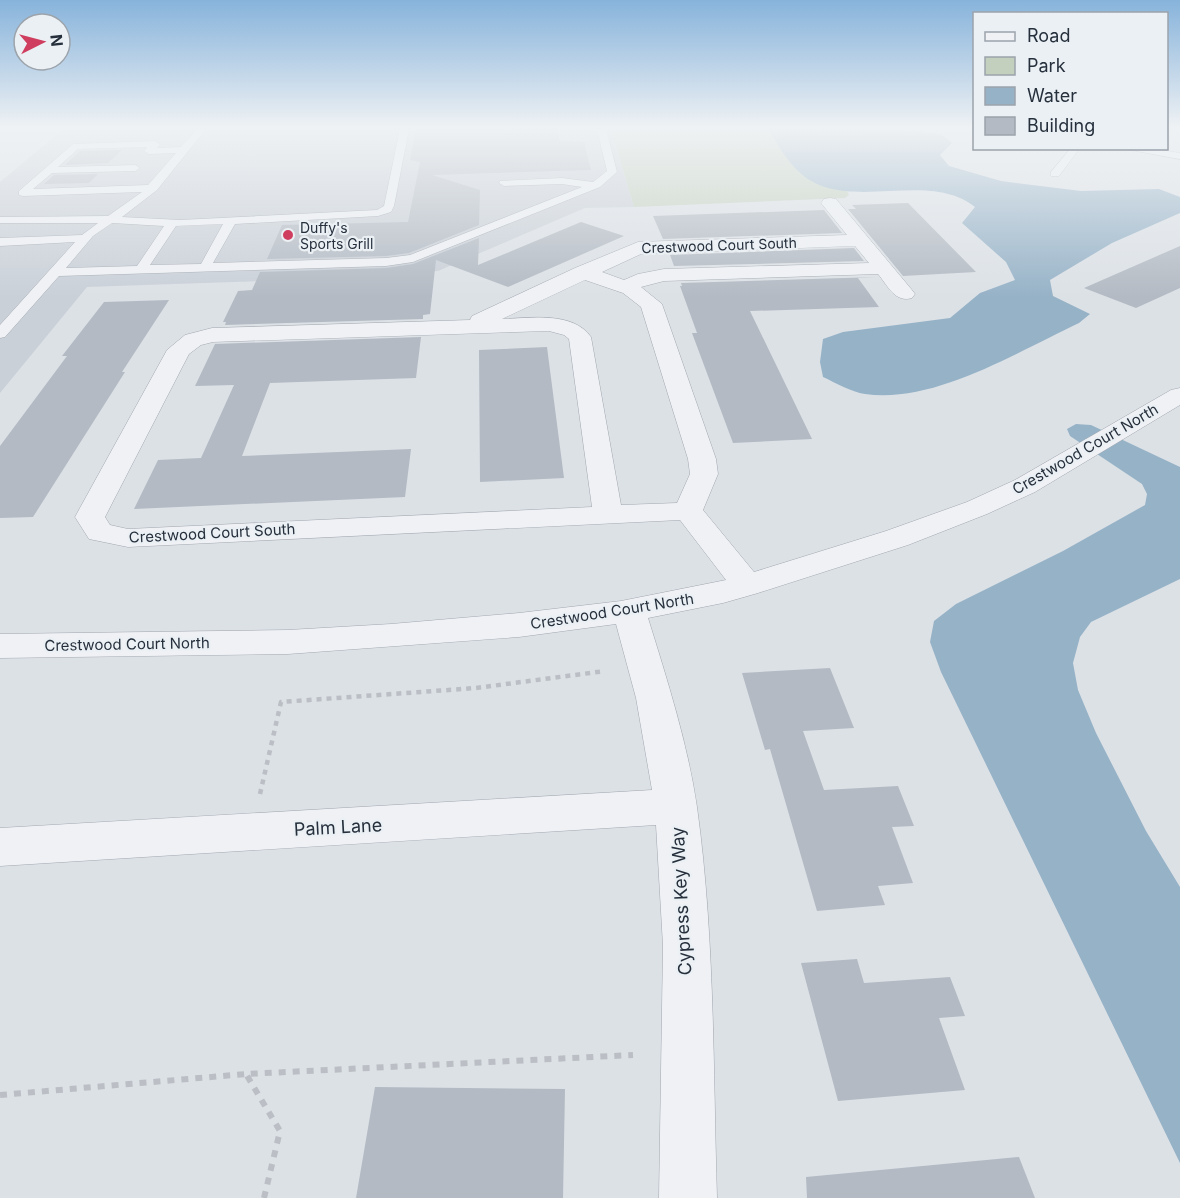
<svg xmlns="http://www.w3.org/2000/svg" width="1180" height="1198" viewBox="0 0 1180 1198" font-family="Inter,sans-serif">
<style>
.built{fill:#cad0d8}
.green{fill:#c3d0bd}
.water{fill:#96b2c7}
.building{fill:#b3bac3}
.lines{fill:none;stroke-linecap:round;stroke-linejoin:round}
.service-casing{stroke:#a2a8b0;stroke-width:1}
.minor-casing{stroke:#a2a8b0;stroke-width:1}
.path-far1{stroke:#bbbfc5;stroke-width:4.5;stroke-dasharray:5 5;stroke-linecap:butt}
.path{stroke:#bbbfc5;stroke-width:6;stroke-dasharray:7 7;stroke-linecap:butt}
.service{fill:#eff1f5;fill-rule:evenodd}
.minor{fill:#eff1f5;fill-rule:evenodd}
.poi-dot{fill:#cf3e5f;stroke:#ebf0f4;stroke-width:2}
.labels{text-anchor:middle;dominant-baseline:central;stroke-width:4.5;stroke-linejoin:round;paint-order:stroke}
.far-poi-label{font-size:14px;fill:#26303d;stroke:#ebf0f4;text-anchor:start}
.far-street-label{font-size:14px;fill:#26303d;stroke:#ebf0f4}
.street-label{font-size:15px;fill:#26303d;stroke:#ebf0f4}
.near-street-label{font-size:18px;fill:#26303d;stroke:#ebf0f4}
</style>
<rect width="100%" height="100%" fill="#dce1e6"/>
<path class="built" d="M64,129H611L634,207L585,208L438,271L320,279L87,287L0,393V182Z"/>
<path class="green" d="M611,129H768C797,170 797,178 847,191L849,195L845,198L634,207Z"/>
<path class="water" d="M768,129L898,130L941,134L952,143L940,155L949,166L1001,181L1081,191L1159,189L1180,197V213L1112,243L1050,280L1053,296L1090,314L1079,323C1017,352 934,404 865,394C851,392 836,383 823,377L820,362L823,339L843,332L950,318L980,293L1015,280L1006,262L962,223L975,207C926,168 844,216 798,171C786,160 777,143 768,129Z
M1076,424L1091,425L1180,467V579L1091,622L1080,637L1073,663L1078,690L1096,733L1146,831L1180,887V1163L941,672L930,642L934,621L956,604L1063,551L1145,505L1147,494L1142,484L1070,436L1067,429Z"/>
<path class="building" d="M416,129H557L560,141L584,142L591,170L432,175L480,190L479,225L409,253L386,256L267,259L282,225L408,222L420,162L410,160Z
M122,150L108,163L65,165L80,151Z
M98,174L89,183L44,184L54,175Z
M908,203L976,272L903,276L848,209H856L852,205Z
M824,210L842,233L663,239L653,216Z
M581,222L624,236L508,287L436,260L430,314L423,315V319L225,325L226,322H223L238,291L252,290L260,272L386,268L413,264L479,238L478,265Z
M1180,246V288L1136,308L1084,288Z
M854,248L864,261L674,266L670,255Z
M877,277L858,278L879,307L750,311L812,439L733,443L692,333H697L680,286H682L681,283Z
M169,300L122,372H125L33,517L0,518V446L67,356H62L104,302Z
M421,337L416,378L270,383L242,456L411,449L405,497L134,509L158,460L201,458L234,385L195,386L215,344Z
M547,347L564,478L480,482L479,350Z
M830,668L854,728L803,731L824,790L898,786L914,826L892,827L913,883L878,886L885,905L817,911L770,749L765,750L742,673Z
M857,959L864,983L950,977L965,1016L939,1018L965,1090L838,1101L801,963Z
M375,1087L565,1089L563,1198H356Z
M1019,1157L1035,1198H807L806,1177Z"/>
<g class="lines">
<defs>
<path id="service" d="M197,129H206L157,190L122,217L180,220L377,210L384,206L400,129H409L394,206L391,212L378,216L235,224L213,263L386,258L410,255L582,187L562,184L504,186L499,183L500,181L562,178L593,182L607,171L597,129H606L617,172L600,187L413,262L386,266L59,276L5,337L0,338V325L75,242L0,246V238L82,235L98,223H0V217L108,216L142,192L23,196L19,195V191L73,144L155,141L160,144L157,148L181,147ZM147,147L144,151L149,154L176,153L148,185L33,189L52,173L135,171L140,168L135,165L58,167L78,149ZM112,223L164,226L137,266L66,268L93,236ZM223,224L201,264L150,265L176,226Z
M1071,148H1080L1059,176H1051V172Z
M1120,148H1148L1180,153V159Z"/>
<path id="minor" d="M830,198L836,199L912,290L915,294L912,298C895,303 888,286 878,274L664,281L641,287L662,304L716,459L718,474L703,510L754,572L886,531L967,502L1015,480L1171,390L1180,388V405L1035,492L987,514L908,545L758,593L723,603L648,618C667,679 688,745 697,807C715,936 713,1068 717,1198H659L663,946L656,825L0,866V828L652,790L636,698L616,624L519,637L288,654L0,658V634L288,630L391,624L519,613L621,601L726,580L680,520L128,547L89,539L75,517L167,350L185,335L212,328L470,320L472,316L575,268L638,242L847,235L821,203L824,199ZM855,246L869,263L664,269L638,274L624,280L602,272L641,254ZM585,280L623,293L641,307L688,459L690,474L677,503L621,505L591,337C573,311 530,318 502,319ZM549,331L564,335L569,339L592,507L128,529L110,525L105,517L189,354L201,345L213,342Z"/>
</defs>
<use href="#service" class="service-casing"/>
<use href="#minor" class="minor-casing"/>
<path class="path-far1" d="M260,794L281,702L476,688L605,671"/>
<path class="path" d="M0,1095L246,1074
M264,1198L280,1131L246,1074L633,1055"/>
<use href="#service" class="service"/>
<use href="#minor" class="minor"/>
</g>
<linearGradient id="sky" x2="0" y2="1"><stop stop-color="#87b3db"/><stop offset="0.43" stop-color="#eff2f4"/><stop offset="1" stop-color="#eff2f4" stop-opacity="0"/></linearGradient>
<rect width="1180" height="297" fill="url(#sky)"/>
<circle class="poi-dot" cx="288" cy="235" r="6"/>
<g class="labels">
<g class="far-poi-label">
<text x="300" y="227">Duffy's<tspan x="300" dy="16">Sports Grill</tspan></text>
</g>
<g class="far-street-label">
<text transform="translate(719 245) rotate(-2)">Crestwood Court South</text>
</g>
<g class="street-label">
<text transform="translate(1085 449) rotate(-30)">Crestwood Court North</text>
<text transform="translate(212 533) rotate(-3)">Crestwood Court South</text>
<text transform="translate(612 611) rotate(-9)">Crestwood Court North</text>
<text transform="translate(127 644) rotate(-1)">Crestwood Court North</text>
</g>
<g class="near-street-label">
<text transform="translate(338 827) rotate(-3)">Palm Lane</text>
<text transform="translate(681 901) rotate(-93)">Cypress Key Way</text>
</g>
</g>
<rect x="973" y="12" width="195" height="138" fill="#ebf0f4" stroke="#9ca3ab" stroke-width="1.5"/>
<rect x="985" y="32" width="30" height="9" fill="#eff1f5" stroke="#9ca3ab" stroke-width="1.5"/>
<text x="1027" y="42" font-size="18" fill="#26303d">Road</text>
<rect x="985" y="57" width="30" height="18" fill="#c3d0bd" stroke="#9ca3ab" stroke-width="1.5"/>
<text x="1027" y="72" font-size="18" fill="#26303d">Park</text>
<rect x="985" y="87" width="30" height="18" fill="#96b2c7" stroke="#9ca3ab" stroke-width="1.5"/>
<text x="1027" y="102" font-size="18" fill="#26303d">Water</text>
<rect x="985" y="117" width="30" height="18" fill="#b3bac3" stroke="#9ca3ab" stroke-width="1.5"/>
<text x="1027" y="132" font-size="18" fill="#26303d">Building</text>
<g transform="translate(42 42) rotate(84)"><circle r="28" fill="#ebf0f4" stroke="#9ca3ab" stroke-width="1.5"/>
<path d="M0-4.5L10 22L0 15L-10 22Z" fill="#cf3e5f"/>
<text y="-9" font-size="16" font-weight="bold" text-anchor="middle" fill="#26303d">N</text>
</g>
</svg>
